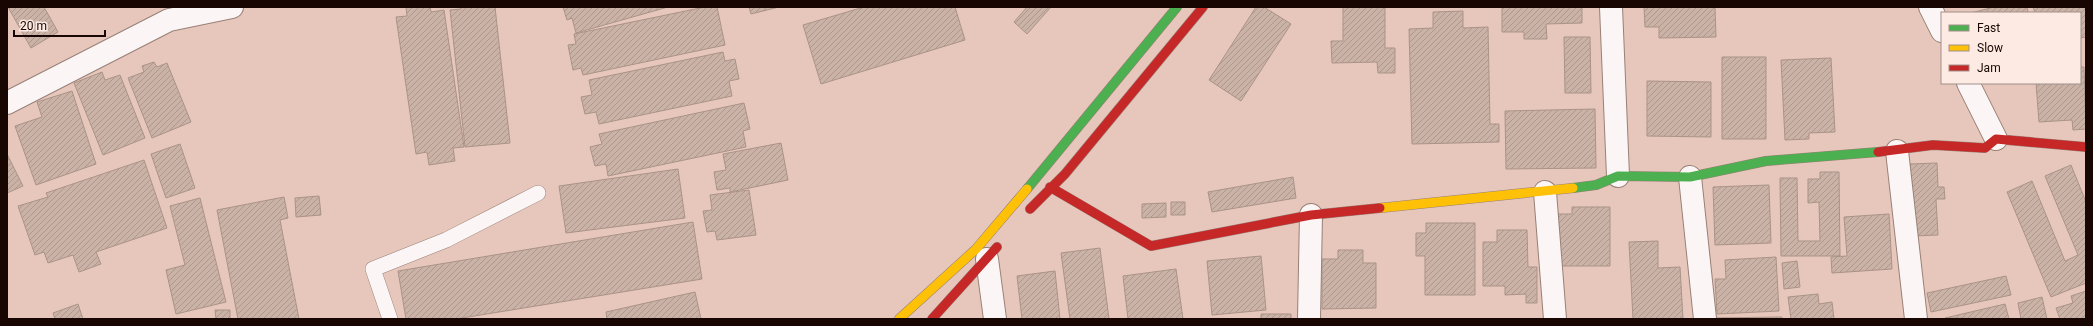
<svg xmlns="http://www.w3.org/2000/svg" width="2093" height="326" viewBox="0 0 2093 326" font-family="Roboto,sans-serif">
<style>
.building{fill:url(#building-hatch);stroke:#aa9387}
.lines{fill:none;stroke-linecap:round;stroke-linejoin:round}
.lane-casing{stroke:#988077;stroke-width:16}
.street-casing{stroke:#988077;stroke-width:24}
.fast-casing{stroke:#988077;stroke-width:10}
.slow-casing{stroke:#988077;stroke-width:10}
.jam-casing{stroke:#988077;stroke-width:10}
.lane{stroke:#fbf6f5;stroke-width:15}
.street{stroke:#fbf6f5;stroke-width:22}
.fast{stroke:#4caf50;stroke-width:9}
.slow{stroke:#ffc107;stroke-width:9}
.jam{stroke:#c62828;stroke-width:9}
</style>
<defs>
<pattern id="building-hatch" width="6" height="6" patternUnits="userSpaceOnUse"><rect width="6" height="6" fill="#cbb2a6"/><path d="M-1 1l2-2M0 6l6-6M5 7l2-2" fill="none" stroke="#ae988d"/></pattern>
</defs>
<rect width="100%" height="100%" fill="#e7c6bb"/>
<path class="building" d="M8,7H44L58,32L31,48Z
M406,7H430L431,12L444,10L464,147L453,148L455,161L429,165L427,152L416,154L396,17L407,16Z
M460,7H495L510,143L465,147L450,10L461,9Z
M563,7H668L576,33L572,18L567,20Z
M705,7H717L725,45L583,75L581,68L573,70L568,45L576,44L574,34Z
M749,7H779L751,14Z
M864,7H955L965,40L821,84L803,25Z
M1027,7H1051L1027,34L1014,22Z
M1256,7H1264L1291,24L1241,101L1209,80Z
M1343,7H1385V48H1395V73H1378L1377,62L1332,63L1331,41H1343Z
M1502,7H1582V23L1546,24L1547,39H1524V32H1502Z
M1644,7H1715L1716,37L1659,38V27H1645Z
M1994,7H2027L2028,13H1971Z
M2033,7H2086V37L2080,38V13H2035Z
M1463,11V28L1488,27L1490,124H1499V142L1412,144L1409,29L1433,28V12Z
M1564,37H1590L1591,93H1565Z
M723,52L725,61L735,59L739,79L729,81L732,96L599,124L596,112L585,114L581,97L592,95L589,80Z
M1722,57H1766V139H1722Z
M1831,58L1835,132L1809,133V139L1785,140L1781,60Z
M154,62L157,67L167,63L191,122L152,138L128,78L144,72L142,66Z
M2080,67H2084L2086,129L2073,130L2072,120L2039,122L2036,83H2080Z
M102,72L105,80L120,75L145,138L103,155L74,83Z
M1647,81L1711,82V137L1647,136Z
M72,91L96,164L36,185L15,126L42,117L37,102Z
M744,103L750,129L743,131L746,147L608,176L606,164L595,166L590,147L602,144L599,134Z
M1595,109L1596,168L1506,169L1505,111Z
M781,143L788,180L730,192V188L717,190L714,172L726,170L723,154Z
M180,144L195,188L166,198L151,154Z
M7,154L23,186L7,193Z
M144,160L167,228L96,252L101,264L79,272L73,255L48,263L44,252L35,255L18,206L48,197L46,193Z
M1937,163L1938,187H1944L1945,199H1936L1938,235L1913,236L1910,164Z
M2071,165L2086,202V283L2051,297L2007,192L2032,181L2065,261L2078,255L2045,176Z
M678,169L685,218L566,233L559,186Z
M1820,172H1839L1840,256H1781L1780,178H1797L1798,241H1820L1819,202L1808,203V179H1820Z
M1293,177L1296,198L1212,212L1208,192Z
M1769,185L1771,243L1715,245L1713,187Z
M749,190L756,235L717,240L715,231L707,232L703,211L712,210L710,195Z
M319,196L321,215L296,217L295,198Z
M284,197L288,218L280,220L299,319H238L217,210Z
M200,198L226,302L176,314L166,270L185,265L170,206Z
M1171,202H1185V215H1171Z
M1166,203V217L1142,218V204Z
M1572,207H1610V266H1555V214H1572Z
M1889,214L1892,269L1832,273L1831,257L1847,256L1844,217Z
M693,222L702,279L456,319H406L398,271Z
M1426,223H1475V295H1425V256H1416V233H1426Z
M1497,230H1527L1528,267H1537V303H1526V294L1505,295V286H1483V242H1497Z
M1658,241V268L1680,267L1683,319H1633L1629,242Z
M1100,248L1109,319H1070L1061,253Z
M1338,250H1363V263H1376V308L1322,309V259H1338Z
M1261,256L1266,310L1212,315L1207,261Z
M1776,257L1779,311L1717,314L1715,279H1726L1725,260Z
M1797,261L1800,287L1784,289L1782,263Z
M1176,269L1183,319H1128L1123,276Z
M1055,271L1060,319H1022L1017,276Z
M2006,276L2011,295L1931,312L1927,293Z
M2086,291V319H2060L2056,308L2073,303L2071,296Z
M695,292L701,319H607L606,312Z
M1818,294L1819,304L1832,302L1834,319H1791L1788,297Z
M2042,297L2047,319H2021L2018,303Z
M78,304L83,319H55L53,313Z
M2005,304L2009,319L1945,318Z
M215,310H230V319H216Z
M1261,314H1291V319H1261Z
M1782,317V319H1711V318Z"/>
<g class="lines">
<defs>
<path id="lane" d="M390,319L373,269L446,240L538,193"/>
<path id="street" d="M1611,7L1618,176
M1930,7L1942,31
M1968,83L1996,139
M7,103L169,20L232,7
M1897,151L1916,319
M1690,177L1705,319
M1545,192L1555,319
M987,259L995,319
M1309,319L1311,215"/>
<path id="fast" d="M1573,188L1596,185L1618,176L1690,177L1766,161L1878,152
M1027,189L1177,7"/>
<path id="slow" d="M1380,208L1573,188
M899,319L976,249L1027,189"/>
<path id="jam" d="M1878,152L1933,145L1985,148L1996,139L2086,147
M1050,187L1151,246L1311,215L1380,208
M1030,209L1065,174L1203,7
M932,319L997,247"/>
</defs>
<use href="#lane" class="lane-casing"/>
<use href="#street" class="street-casing"/>
<use href="#fast" class="fast-casing"/>
<use href="#slow" class="slow-casing"/>
<use href="#jam" class="jam-casing"/>
<use href="#lane" class="lane"/>
<use href="#street" class="street"/>
<use href="#fast" class="fast"/>
<use href="#slow" class="slow"/>
<use href="#jam" class="jam"/>
</g>
<rect width="2093" height="326" fill="none" stroke="#180602" stroke-width="16"/>
<rect x="1941" y="12" width="140" height="72" fill="#fceae3" stroke="#a18f89"/>
<rect x="1949" y="25" width="20" height="6" fill="#4caf50" stroke="#a18f89"/>
<text x="1977" y="32" font-size="12" fill="#180602">Fast</text>
<rect x="1949" y="45" width="20" height="6" fill="#ffc107" stroke="#a18f89"/>
<text x="1977" y="52" font-size="12" fill="#180602">Slow</text>
<rect x="1949" y="65" width="20" height="6" fill="#c62828" stroke="#a18f89"/>
<text x="1977" y="72" font-size="12" fill="#180602">Jam</text>
<path d="M14 30v6h91v-6" fill="none" stroke="#180602" stroke-width="2"/>
<text x="20" y="30" font-size="12" fill="#180602" stroke="#fceae3" stroke-width="3" paint-order="stroke">20 m</text>
</svg>
